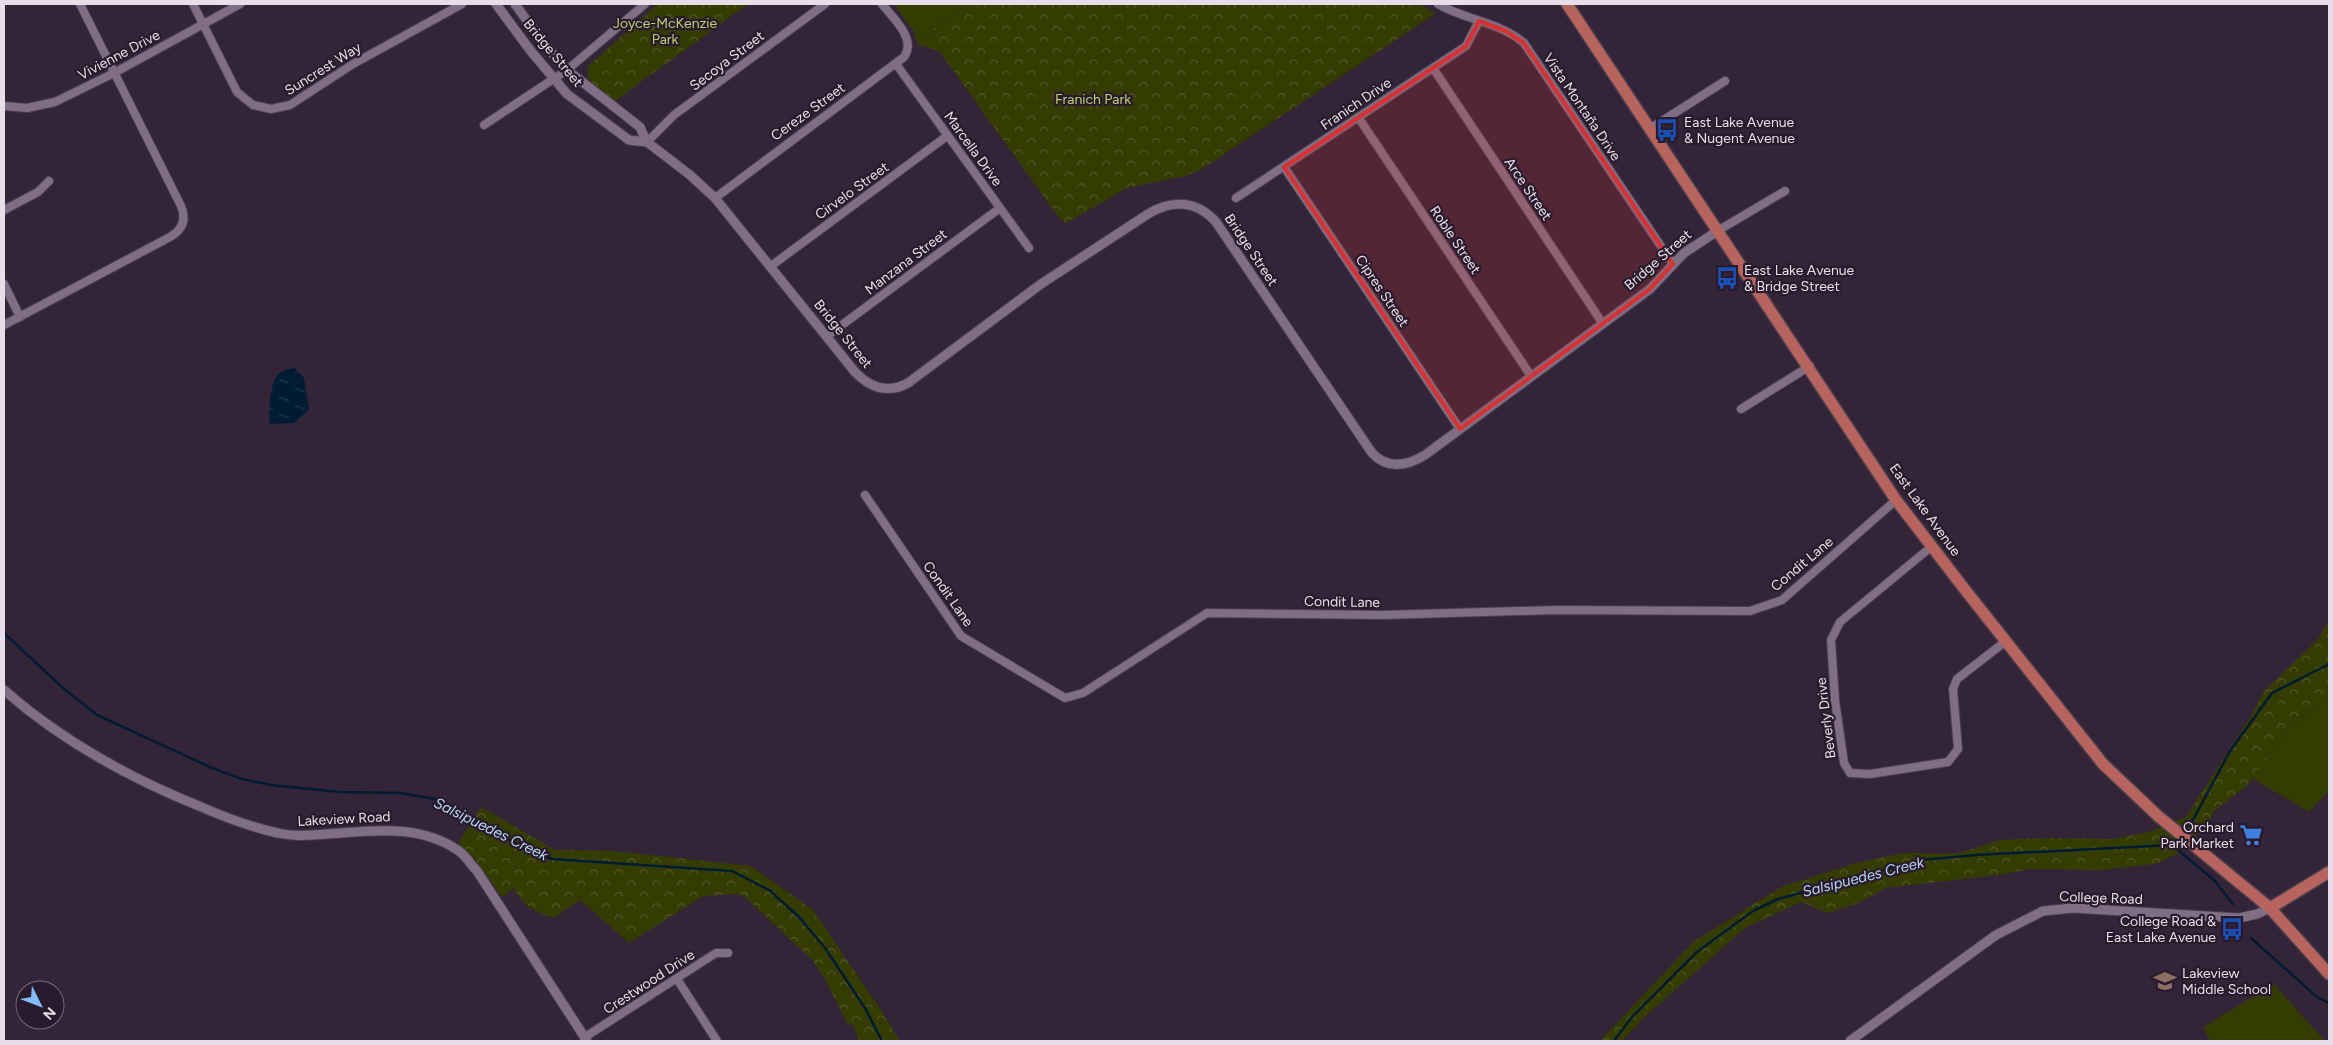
<svg xmlns="http://www.w3.org/2000/svg" width="2333" height="1045" viewBox="0 0 2333 1045" font-family="Figtree,sans-serif">
<style>
.green{fill:#353c02}
.forest{fill:url(#forest-crowns)}
.water{fill:url(#water-ripples)}
.lines{fill:none;stroke-linecap:round;stroke-linejoin:round}
.stream{stroke:#001b32;stroke-width:2.5}
.minor-casing{stroke:#4c3f4f;stroke-width:10}
.tertiary-casing{stroke:#4c3f4f;stroke-width:11}
.primary-casing{stroke:#4c3f4f;stroke-width:14}
.minor{stroke:#7f6e84;stroke-width:8}
.tertiary{stroke:#7f6e84;stroke-width:9}
.primary{stroke:#b6645d;stroke-width:11}
.marked{fill:#d73132;fill-opacity:0.2;stroke:#d73132;stroke-width:4;stroke-linejoin:round}
.labels{text-anchor:middle;dominant-baseline:central;stroke-width:4.5;stroke-linejoin:round;paint-order:stroke}
.park-label{font-size:14px;fill:#bfd16f;stroke:#291b2d}
.street-label{font-size:14px;fill:#e8deea;stroke:#291b2d}
.poi-label{font-size:14px;fill:#e8deea;stroke:#291b2d;text-anchor:start}
.water-label{font-size:15px;font-style:italic;fill:#b7d6f1;stroke:#291b2d}
</style>
<defs>
<pattern id="forest-crowns" width="20" height="18" patternUnits="userSpaceOnUse" patternTransform="scale(1.25)"><rect width="20" height="18" fill="#353c02"/><path d="M2 6a3 3 0 1 1 6 0M12 15a3 3 0 1 1 6 0" fill="none" stroke="#525827"/></pattern>
<pattern id="water-ripples" width="26" height="14" patternUnits="userSpaceOnUse" patternTransform="scale(1.25)"><rect width="26" height="14" fill="#001b32"/><path d="M2 4q2-2 4 0t4 0M15 11q2-2 4 0t4 0" fill="none" stroke="#253c50"/></pattern>
</defs>
<rect width="100%" height="100%" fill="#332437"/>
<path class="green" d="M894,4H970L935,27L923,46H918L914,32Z
M2329,691V791L2309,812L2252,778L2292,724L2318,705Z
M2274,984L2325,1041H2210L2203,1027Z"/>
<path class="forest" d="M658,4H748L615,101C603,92 583,83 588,66Z
M970,4H1421L1435,14L1202,169L1186,176L1127,188L1066,223L1060,219L939,51L923,46L935,27Z
M2329,621V691L2318,705L2292,724L2247,786L2215,810L2204,828L2179,853L2156,864L2099,870L2029,869L2005,874L1886,888L1856,904L1828,913L1801,902L1745,928L1648,1014L1622,1041H1600L1693,942L1783,886L1860,862L1903,853H1960L2000,840L2048,838L2112,839L2152,831L2186,817L2249,719L2264,691L2318,639Z
M481,807L555,850L613,851L751,866L813,910L879,1007L900,1041H859L853,1024L848,1025L825,979L813,961L744,896L737,894L703,896L629,943L580,900L553,918C535,911 523,907 514,888L502,897L474,858L457,845Z"/>
<path class="water" d="M295,368L304,378L309,409L294,423L270,424C269,411 268,378 283,371C286,369 291,369 295,368Z"/>
<g class="lines">
<path class="stream" d="M4,633L63,688L97,715L212,768L242,779L271,785L340,792L400,793L435,799L526,849L552,859L732,871L769,890L799,917L825,948L865,1008L882,1041
M2182,833L2194,818L2230,751L2272,693L2329,664
M2172,845L2178,837
M2251,938L2317,997L2329,1003
M1614,1041L1631,1018L1697,952L1753,911L1778,899L1922,860L1976,855L2172,845L2215,881L2233,904"/>
<defs>
<path id="minor" d="M193,4L237,92L253,105L271,109L290,105L353,64L462,4
M1438,4C1465,20 1500,22 1524,43L1673,264
M896,64L1029,248
M1433,68L1603,324
M4,106L27,108L55,102L114,73L240,4
M1358,117L1531,376
M484,125L567,70L645,4
M1651,128L1725,81
M647,142L674,115L825,4
M1284,167L1460,429
M715,198L904,57C917,39 893,18 882,4
M1236,198L1466,46L1479,21
M4,210L38,192L49,181
M1719,230L1785,191
M771,266L947,136
M4,284L20,317
M4,325L170,237C182,230 187,220 181,206L80,4
M827,336L1000,208
M1741,409L1810,366
M865,495L961,636L1065,698L1083,693L1207,613L1383,615L1555,610L1750,611L1782,600L1896,500
M1931,547L1840,622L1831,640L1835,700L1844,763L1850,773L1870,774L1948,762L1958,749L1953,689L1957,679L2006,641
M677,979L717,1041
M585,1037L716,953H728"/>
<path id="tertiary" d="M496,4L530,50L567,94L629,140L647,142L690,175L715,198L855,372C870,388 888,394 908,383L1041,284L1148,214C1173,199 1197,201 1216,222L1372,453C1388,470 1407,466 1425,455L1650,289L1684,253L1719,230
M515,4L540,39L567,70L640,127L646,141
M4,690C62,741 127,777 199,806C224,817 250,827 278,833C294,837 310,835 327,834C372,831 419,823 459,851C466,856 471,865 477,871L587,1041
M1850,1041L1996,935L2043,911L2073,908L2239,918L2257,914L2270,908"/>
<path id="primary" d="M1567,4L1896,500L1966,591L2103,764L2158,816L2270,908L2329,974
M2270,908L2329,872"/>
</defs>
<use href="#minor" class="minor-casing"/>
<use href="#tertiary" class="tertiary-casing"/>
<use href="#primary" class="primary-casing"/>
<use href="#minor" class="minor"/>
<use href="#tertiary" class="tertiary"/>
<use href="#primary" class="primary"/>
</g>
<path class="marked" d="M1479,21L1506,31L1524,43L1673,264L1650,289L1460,429L1284,167L1466,46Z"/>
<defs>
<symbol id="bus-bare" viewBox="-9 -9 18 18"><path d="M-5-6H5V4H4V6H2V4H-2V6H-4V4H-5ZM-3.5-4V0h7V-4ZM-3.5 1.2v1.5H-2V1.2ZM2 1.2v1.5H3.5V1.2Z" fill="#1a4fb4" stroke="#291b2d" stroke-width="2.5" paint-order="stroke"/></symbol>
<symbol id="supermarket-bare" viewBox="-9 -9 18 18"><path d="M-6-5.5h2.5l.6 2H6L4.5 2H-2.5L-4.4-4H-6ZM-1.5 3.2a1.3 1.3 0 1 0 .1 0ZM3 3.2a1.3 1.3 0 1 0 .1 0Z" fill="#3f7fe0" stroke="#291b2d" stroke-width="2.5" paint-order="stroke"/></symbol>
<symbol id="school-bare" viewBox="-9 -9 18 18"><path d="M0-5L7-2L0 1L-7-2ZM-4 1L0 2.5L4 1V4Q0 6-4 4Z" fill="#8d6e63" stroke="#291b2d" stroke-width="2.5" paint-order="stroke"/></symbol>
</defs>
<g fill-rule="evenodd">
<use href="#bus-bare" x="1651" y="114" width="32" height="32"/>
<use href="#bus-bare" x="1711" y="262" width="32" height="32"/>
<use href="#supermarket-bare" x="2235" y="819" width="32" height="32"/>
<use href="#bus-bare" x="2216" y="913" width="32" height="32"/>
<use href="#school-bare" x="2149" y="965" width="32" height="32"/>
</g>
<g class="labels">
<g class="park-label">
<text x="665" y="23">Joyce-McKenzie<tspan x="665" dy="16">Park</tspan></text>
<text x="1093" y="99">Franich Park</text>
</g>
<g class="street-label">
<text transform="translate(553 53) rotate(50)">Bridge Street</text>
<text transform="translate(119 55) rotate(-28)">Vivienne Drive</text>
<text transform="translate(727 61) rotate(-37)">Secoya Street</text>
<text transform="translate(323 69) rotate(-32)">Suncrest Way</text>
<text transform="translate(1356 104) rotate(-34)">Franich Drive</text>
<text transform="translate(1582 107) rotate(56)">Vista Montaña Drive</text>
<text transform="translate(808 112) rotate(-36)">Cereze Street</text>
<text transform="translate(973 149) rotate(54)">Marcella Drive</text>
<text transform="translate(1528 189) rotate(56)">Arce Street</text>
<text transform="translate(852 191) rotate(-36)">Cirvelo Street</text>
<text transform="translate(1455 240) rotate(56)">Roble Street</text>
<text transform="translate(1251 250) rotate(56)">Bridge Street</text>
<text transform="translate(1658 260) rotate(-41)">Bridge Street</text>
<text transform="translate(906 262) rotate(-37)">Manzana Street</text>
<text transform="translate(1382 291) rotate(56)">Cipres Street</text>
<text transform="translate(843 334) rotate(51)">Bridge Street</text>
<text transform="translate(1925 510) rotate(54)">East Lake Avenue</text>
<text transform="translate(1802 564) rotate(-40)">Condit Lane</text>
<text transform="translate(948 594) rotate(55)">Condit Lane</text>
<text transform="translate(1342 602) rotate(1)">Condit Lane</text>
<text transform="translate(1826 718) rotate(-97)">Beverly Drive</text>
<text transform="translate(344 819) rotate(-3)">Lakeview Road</text>
<text transform="translate(2101 898) rotate(2)">College Road</text>
<text transform="translate(649 982) rotate(-33)">Crestwood Drive</text>
</g>
<g class="poi-label">
<text x="1684" y="122">East Lake Avenue<tspan x="1684" dy="16">&amp; Nugent Avenue</tspan></text>
<text x="1744" y="270">East Lake Avenue<tspan x="1744" dy="16">&amp; Bridge Street</tspan></text>
<text x="2234" y="827" text-anchor="end">Orchard<tspan x="2234" dy="16">Park Market</tspan></text>
<text x="2216" y="921" text-anchor="end">College Road &amp;<tspan x="2216" dy="16">East Lake Avenue</tspan></text>
<text x="2182" y="973">Lakeview<tspan x="2182" dy="16">Middle School</tspan></text>
</g>
<g class="water-label">
<text transform="translate(491 829) rotate(26)">Salsipuedes Creek</text>
<text transform="translate(1863 877) rotate(-14)">Salsipuedes Creek</text>
</g>
</g>
<rect width="2333" height="1045" fill="none" stroke="#e8deea" stroke-width="10"/>
<g transform="translate(40 1005) rotate(132)"><circle r="24" fill="#291b2d" stroke="#756979"/>
<path d="M0-4L9 19L0 12L-9 19Z" fill="#82bcfa"/>
<text y="-8" font-size="14" font-weight="bold" text-anchor="middle" fill="#e8deea">N</text>
</g>
</svg>
